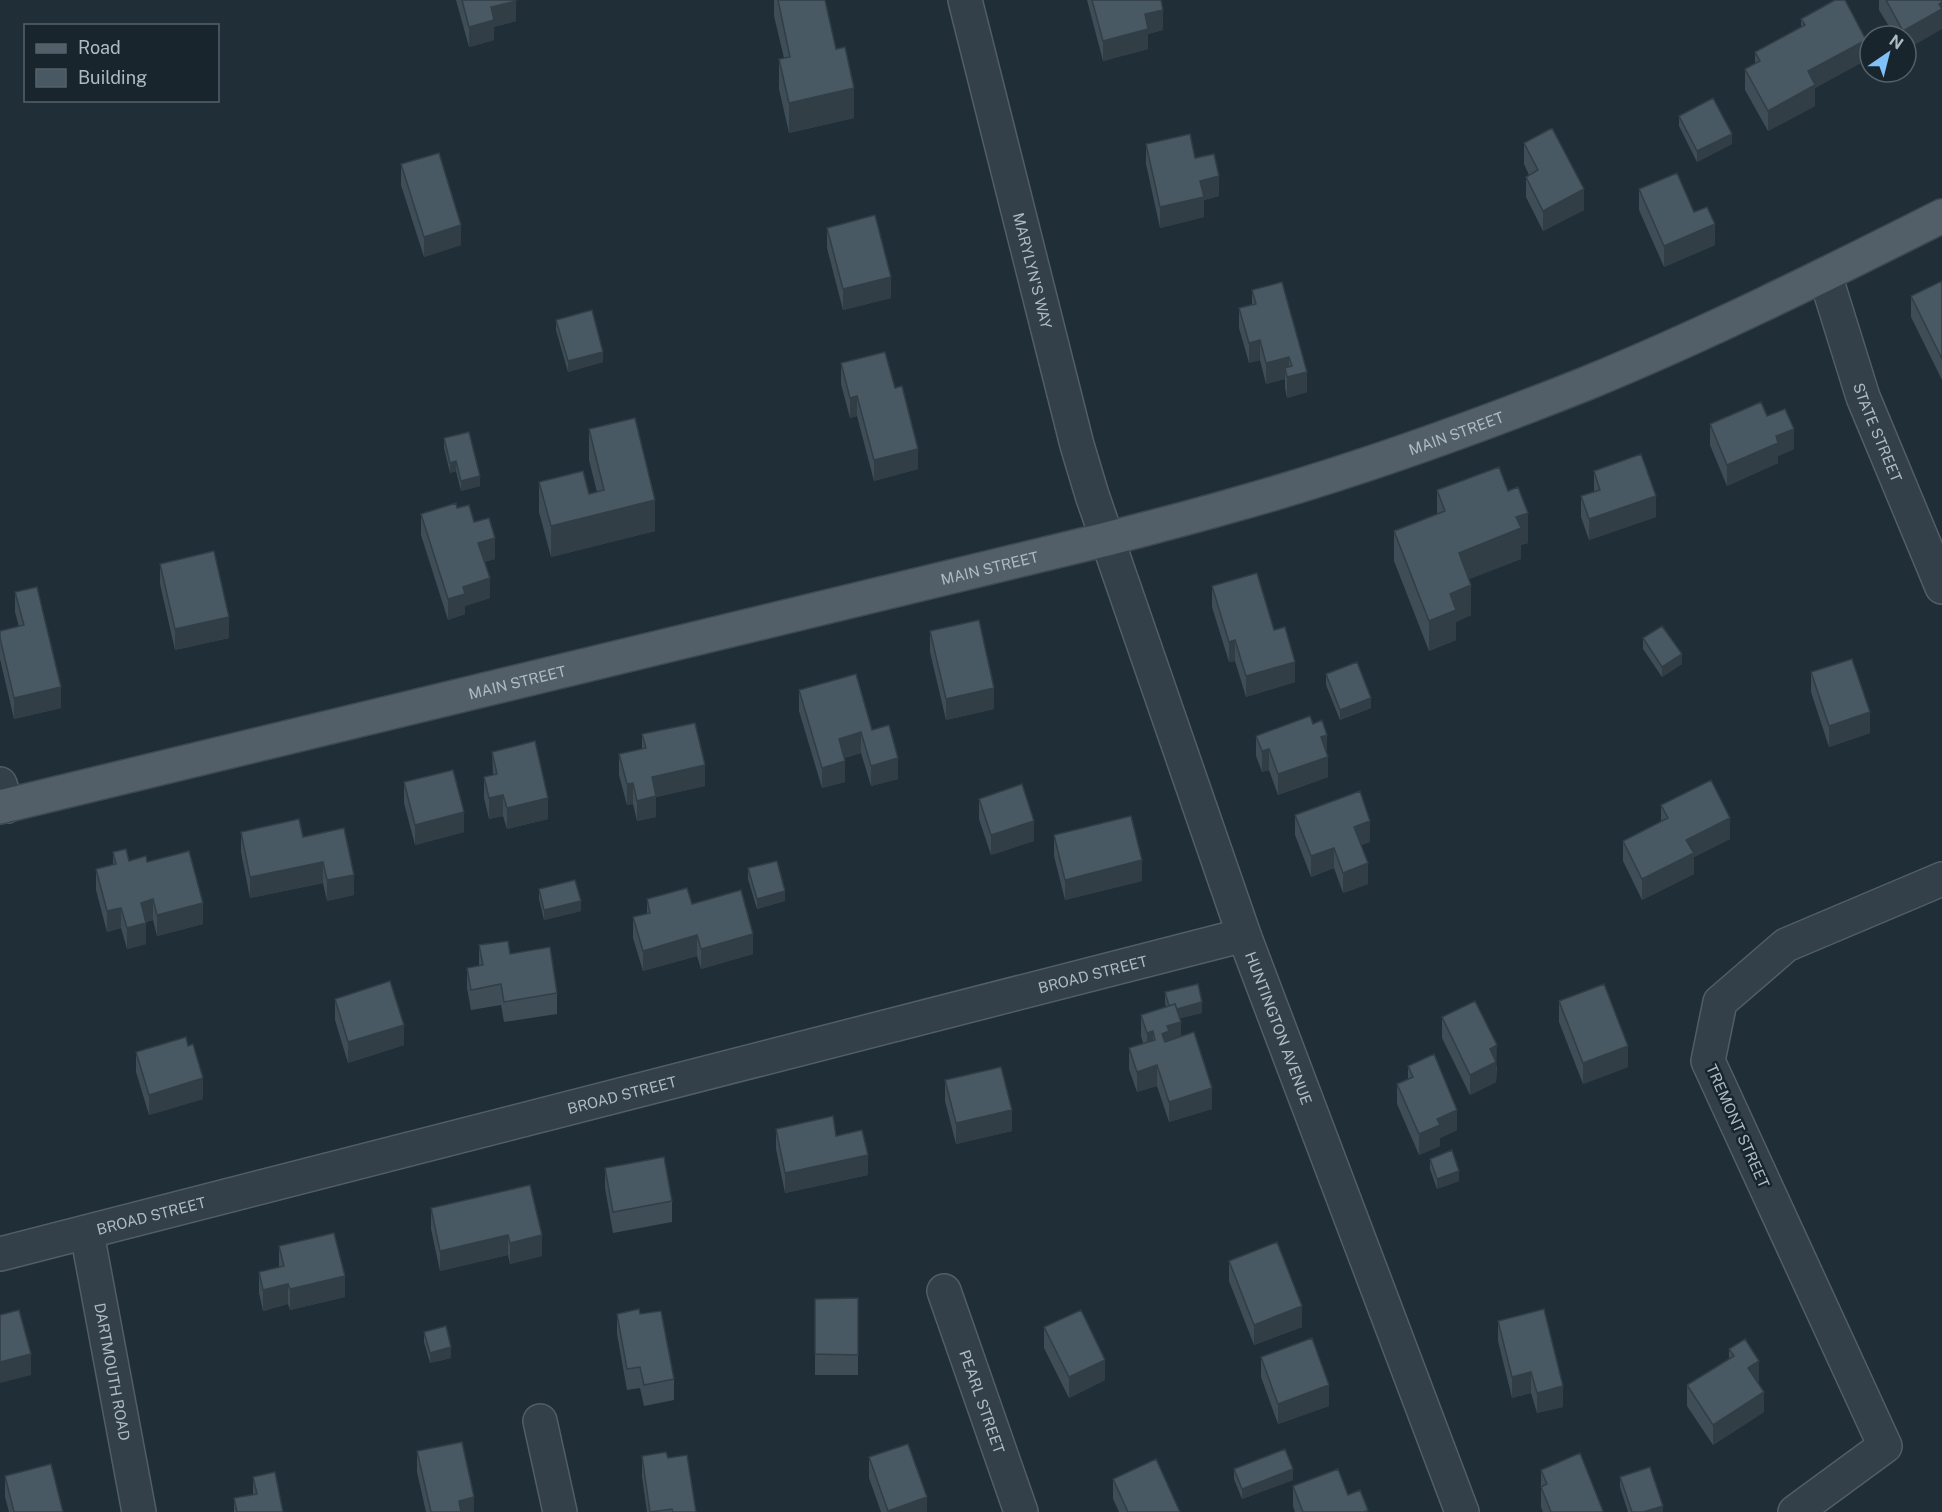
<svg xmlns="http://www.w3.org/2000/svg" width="1942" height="1512" viewBox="0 0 1942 1512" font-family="'Public Sans',sans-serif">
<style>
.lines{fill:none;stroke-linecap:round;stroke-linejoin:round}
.minor-casing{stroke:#515e66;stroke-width:36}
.major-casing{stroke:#3d4952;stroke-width:36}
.minor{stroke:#344049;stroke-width:33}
.major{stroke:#525f69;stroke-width:33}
.wall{fill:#3e4d56}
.shaded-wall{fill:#323e46}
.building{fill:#485964;stroke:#323e46;stroke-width:1.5}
.labels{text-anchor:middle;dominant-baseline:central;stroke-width:5;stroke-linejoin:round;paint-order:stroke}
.street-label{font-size:15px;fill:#aebbc5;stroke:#19252d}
</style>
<rect width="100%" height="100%" fill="#202e38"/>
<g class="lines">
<defs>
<g id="minor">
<path id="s1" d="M965,0L1077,445L1092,495L1244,935L1462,1512"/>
<path id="s2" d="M1825,275L1863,397L1942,587"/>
<path d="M0,784L7,806"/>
<path id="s3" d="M87,1233L139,1512"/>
<path id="s4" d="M0,1254L1244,935"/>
<path id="s5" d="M944,1291L1021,1512"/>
<path d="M540,1421L560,1512"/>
<path d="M1795,1512L1885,1446L1708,1061L1720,1002L1786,945L1942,879"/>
</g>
<g id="major">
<path id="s6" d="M0,807L1107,539C1148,528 1189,518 1230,506C1350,473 1469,430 1585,384C1707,334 1825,275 1942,216"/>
</g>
</defs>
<use href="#minor" class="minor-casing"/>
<use href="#major" class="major-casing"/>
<use href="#minor" class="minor"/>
<use href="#major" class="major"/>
</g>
<path class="wall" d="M456,0H516V21L494,27V40L469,47Z
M774,0H825L836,49L854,118L789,133L779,89V59L784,58L774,16Z
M1087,0H1161L1163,30L1148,34V49L1103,61Z
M1879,0H1942V29L1906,36H1895L1879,10Z
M1801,19L1866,60L1815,88V106L1768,131L1745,90V69L1755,64V52L1801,27Z
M1679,116L1732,144L1697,162L1679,126Z
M1524,143L1584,210L1543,231L1526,197V177L1529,175L1524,164Z
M1146,144L1195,158L1219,196L1204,200V217L1160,228L1146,164Z
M401,164L461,245L424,257L401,185Z
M1639,189L1694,212L1715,245L1664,267L1639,210Z
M827,228L891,298L843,310L827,248Z
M1942,281V380L1911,317V296Z
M1282,282L1307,392L1287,398L1285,388V379L1266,384L1260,360L1249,363L1239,328V308L1252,304V290Z
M556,320L603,362L568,372L556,330Z
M841,363L895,388L918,469L874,481L857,416L850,418L841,384Z
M1767,416L1794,449L1778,456V463L1727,486L1710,445V424Z
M589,429L655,531L551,557L539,512V482L589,494L597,492L589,460Z
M444,438L480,486L461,491L456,471L450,473L444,448Z
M1594,471L1656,517L1589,540L1581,517V496L1594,492Z
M1437,490L1528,543L1521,545V559L1469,579L1471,615L1456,622V640L1429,651L1394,561V531L1437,514Z
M457,508L474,522L495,559L484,562L490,598L465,606V614L448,620L421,535V514Z
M160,564L229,638L175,650L160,584Z
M1212,586L1274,630L1295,682L1246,697L1235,661L1229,662L1212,607Z
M15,592L61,708L14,719L0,659V631L19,627L15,612Z
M930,631L994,709L946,720L930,652Z
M1643,638L1682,664L1662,677L1643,649Z
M1811,672L1870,733L1829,747L1811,692Z
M1326,674L1371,708L1340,720L1326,685Z
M799,690L872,730L898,779L871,786L861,753L844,758L845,782L822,788L799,711Z
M1313,724L1327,755L1328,777L1278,795L1269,770L1262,772L1256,756V736Z
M642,734L705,786L656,797V817L637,821L633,804L627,805L619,775V754L642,749Z
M492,752L548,819L507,829L503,816L489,819L484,798V777L493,775Z
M404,782L464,832L415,845L404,803Z
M979,799L1034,841L991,855L979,819Z
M1661,805L1730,839L1694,857V874L1642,900L1623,861V841L1661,821Z
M1295,815L1370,842L1361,845L1368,884L1343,893L1334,868L1311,877L1295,835Z
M241,832L303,837L354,895L327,901L323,883L250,898L241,852Z
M1054,835L1142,881L1065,900L1054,856Z
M113,852L129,861L147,862L203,924L157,936L153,920L146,922V944L127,949L121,928L107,932L96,890V869L113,864Z
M748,868L785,901L757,909L748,879Z
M539,889L581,911L544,920L539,899Z
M647,899L692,904L753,954L701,969L697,956L643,971L633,938V917L647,914Z
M479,945L510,954L557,993V1014L504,1022L501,1005L471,1010L467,988V968L479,966Z
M1165,992L1202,1013L1180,1018L1181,1037L1212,1109L1169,1122L1157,1086L1137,1092L1129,1069V1048L1143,1043L1141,1036V1015L1166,1007L1165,1003Z
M335,999L404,1045L348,1063L335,1020Z
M1559,1001L1628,1067L1583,1084L1559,1022Z
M1442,1017L1497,1066L1496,1082L1470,1095L1442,1038Z
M136,1052L203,1099L149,1115L136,1072Z
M1408,1066L1457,1130L1440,1138V1146L1419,1155L1397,1104V1084L1408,1079Z
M945,1080L1012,1131L956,1144L945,1101Z
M776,1129L868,1175L785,1193L776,1149Z
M1430,1159L1459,1181L1437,1189L1430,1169Z
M605,1168L672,1201V1222L613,1233L605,1188Z
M530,1185L542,1256L510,1264L508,1255L440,1271L431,1229V1208Z
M279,1246L345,1297L290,1310L288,1304L263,1311L259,1293V1272L279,1268Z
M1229,1261L1302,1327L1254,1345L1229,1281Z
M858,1298V1375H815V1299Z
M617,1314H640L674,1379V1400L644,1406L640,1388L627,1390L617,1334Z
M1498,1321L1563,1407L1537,1413L1531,1393L1512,1398L1498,1341Z
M1044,1327L1105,1380L1069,1398L1044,1348Z
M424,1332L451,1358L430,1363L424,1342Z
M1729,1349L1759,1381L1758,1382L1764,1412L1713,1445L1687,1406V1385L1729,1359Z
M1261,1357L1329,1406L1278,1424L1261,1377Z
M417,1451L474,1512H426L417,1472Z
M642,1456L668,1458L696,1512H647L642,1476Z
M869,1457L927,1512H881L869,1478Z
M1234,1469L1293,1480L1242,1499L1234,1479Z
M1541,1470L1603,1512H1543L1541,1507Z
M5,1476L63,1512H9L5,1497Z
M253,1477L283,1512H234V1498L253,1494Z
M1620,1477L1663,1512H1628L1620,1487Z
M1113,1479L1180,1512H1119L1113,1499Z
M1293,1486L1348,1495L1368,1512H1295L1293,1506Z"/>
<path class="shaded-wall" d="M516,1V21L494,27V40L469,47V27L491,7Z
M1942,2V29L1906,50V36H1903V31Z
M1163,10V30L1148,34V49L1103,61V41L1145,14Z
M1866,40V60L1815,88V106L1768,131V111L1808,71Z
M854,88V118L789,133V103Z
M1732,134V144L1697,162V151Z
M1219,176V196L1204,200V217L1160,228V207L1200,181Z
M1584,189V210L1543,231V211Z
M1715,224V245L1664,267V246Z
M461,225V245L424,257V237Z
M891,277V298L843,310V289Z
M1260,340V360L1249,363V343Z
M603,352V362L568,372V361Z
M1289,357V377L1307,372V392L1287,398V377L1285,368V379L1266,384V363Z
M857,396V416L850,418V398Z
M1794,429V449L1778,456V463L1727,486V465L1776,436Z
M918,449V469L874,481V460Z
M456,461V471L450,473V463Z
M480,476V486L461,491V481Z
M1656,496V517L1589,540V519Z
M655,500V531L551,557V526Z
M1528,513V543L1521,545V559L1459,583V553L1516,517Z
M495,538V559L478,564V543Z
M490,578V598L465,606V614L448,620V599L463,587Z
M1471,585V615L1456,622V640L1429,651V621L1450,594Z
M229,617V638L175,650V629Z
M1235,640V661L1229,662V642Z
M1682,654V664L1662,677V667Z
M1295,662V682L1246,697V676Z
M61,687V708L14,719V698Z
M994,688V709L946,720V699Z
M1371,698V708L1340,720V710Z
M1870,712V733L1829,747V726Z
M861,732V753L839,759V739Z
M1327,735V755L1321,737Z
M1269,749V770L1262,772V751Z
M1328,757V777L1278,795V774Z
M898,758V779L871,786V766Z
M845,761V782L822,788V768Z
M705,765V786L656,797V817L637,821V801L652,777Z
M633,783V804L627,805V784Z
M503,795V816L489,819V798Z
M548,798V819L507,829V808Z
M464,812V832L415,845V825Z
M1730,818V839L1694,857V874L1642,900V879L1686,840Z
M1034,821V841L991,855V835Z
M1370,821V842L1354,848V827Z
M1334,848V868L1311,877V856Z
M1142,860V881L1065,900V880Z
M323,862V883L250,898V877Z
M1368,863V884L1343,893V873Z
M354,875V895L327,901V880Z
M785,891V901L757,909V899Z
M153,899V920L141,923V903Z
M581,901V911L544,920V910Z
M203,903V924L157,936V915Z
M121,908V928L107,932V911Z
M146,923V944L127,949V928Z
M753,934V954L701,969V949Z
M697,935V956L643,971V951Z
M1202,1002V1013L1170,1021V1010Z
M1181,1022V1043L1169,1052L1162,1034L1167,1026Z
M404,1025V1045L348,1063V1042Z
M1153,1031V1051L1147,1053V1033Z
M1497,1045L1496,1082L1470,1095V1075L1490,1049Z
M1628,1046V1067L1583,1084V1063Z
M1157,1065V1086L1137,1092V1072Z
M203,1078V1099L149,1115V1095Z
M1212,1088V1109L1169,1122V1102Z
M1012,1110V1131L956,1144V1123Z
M1457,1110V1130L1440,1138V1146L1419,1155V1134L1437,1119Z
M868,1155V1175L785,1193V1173Z
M1459,1171V1181L1437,1189V1179Z
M508,1235V1255L440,1271V1251Z
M542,1235V1256L510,1264V1243Z
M345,1276V1297L290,1310V1289Z
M288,1284V1304L263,1311V1290Z
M1302,1306V1327L1254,1345V1325Z
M451,1347V1358L430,1363V1353Z
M31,1354V1375L0,1383V1362Z
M1105,1360V1380L1069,1398V1377Z
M1759,1361V1381L1748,1388V1368Z
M1531,1372V1393L1512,1398V1377Z
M1329,1385V1406L1278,1424V1404Z
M1563,1386V1407L1537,1413V1393Z
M1764,1392V1412L1713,1445V1425Z
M1293,1469V1480L1242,1499V1489Z
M474,1497V1512H459V1501Z
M927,1497V1512H888V1511Z
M1663,1506V1512H1643Z"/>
<path class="building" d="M462,0H516V1L491,7L494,20L469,27Z
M778,0H825L836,49L845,47L854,88L789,103L779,59L790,57Z
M1092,0H1161L1163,10L1145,14L1148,29L1103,41Z
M1835,0H1845L1866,40L1808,71L1815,85L1768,111L1745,69L1760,61L1755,52L1805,25L1801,19Z
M1886,0H1942V2L1939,4L1942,9L1903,31Z
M1713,98L1732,134L1697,151L1679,116Z
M1552,128L1584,189L1543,211L1526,177L1538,170L1524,143Z
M1190,134L1195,158L1214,154L1219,176L1200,181L1204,197L1160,207L1146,144Z
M439,153L461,225L424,237L401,164Z
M1677,173L1694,212L1707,207L1715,224L1664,246L1639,189Z
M875,215L891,277L843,289L827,228Z
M1942,281V359L1911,296Z
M1282,282L1307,372L1287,377L1285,368L1292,366L1289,357L1266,363L1260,340L1249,343L1239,308L1256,304L1252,290Z
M592,310L603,352L568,361L556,320Z
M885,352L895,388L902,386L918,449L874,460L857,396L850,398L841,363Z
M1761,402L1767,416L1785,409L1794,429L1776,436L1778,443L1727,465L1710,424Z
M635,418L655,500L551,526L539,482L583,471L589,494L604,490L589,429Z
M469,432L480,476L461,481L456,461L450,463L444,438Z
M1641,454L1656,496L1589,519L1581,496L1600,490L1594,471Z
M1499,467L1508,491L1518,487L1528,513L1516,517L1521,528L1459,553L1471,585L1450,594L1456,610L1429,621L1394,531L1445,511L1437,490Z
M456,503L457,508L469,505L474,522L489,518L495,538L478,543L490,578L463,587L465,594L448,599L421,514Z
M214,551L229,617L175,629L160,564Z
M1257,573L1274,630L1285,627L1295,662L1246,676L1235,640L1229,642L1212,586Z
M37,587L61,687L14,698L0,638V631L24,625L15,592Z
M979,620L994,688L946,699L930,631Z
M1662,626L1682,654L1662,667L1643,638Z
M1852,659L1870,712L1829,726L1811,672Z
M1357,662L1371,698L1340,710L1326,674Z
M856,674L872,730L889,725L898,758L871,766L861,732L839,739L845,761L822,768L799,690Z
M1310,716L1313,724L1322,720L1327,735L1321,737L1328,757L1278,774L1269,749L1262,751L1256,736Z
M695,723L705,765L652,777L656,796L637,801L633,783L627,784L619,754L646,748L642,734Z
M535,741L548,798L507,808L503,795L489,798L484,777L497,774L492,752Z
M453,770L464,812L415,825L404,782Z
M1711,780L1730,818L1686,840L1694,853L1642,879L1623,841L1668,818L1661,805Z
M1022,784L1034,821L991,835L979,799Z
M1360,791L1370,821L1354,827L1368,863L1343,873L1334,848L1311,856L1295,815Z
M1131,816L1142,860L1065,880L1054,835Z
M299,819L303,837L344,828L354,875L327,880L323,862L250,877L241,832Z
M126,849L129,861L146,856L147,862L189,851L203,903L157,915L153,899L141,903L146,923L127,928L121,908L107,911L96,869L116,864L113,852Z
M777,861L785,891L757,899L748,868Z
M575,880L581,901L544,910L539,889Z
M687,888L692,904L741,890L753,934L701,949L697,935L643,951L633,917L650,913L647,899Z
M508,941L510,954L550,947L557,993L504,1002L501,984L471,990L467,968L483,965L479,945Z
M390,981L404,1025L348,1042L335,999Z
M1198,984L1202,1002L1177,1009L1175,1004L1169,1006L1165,992Z
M1604,984L1628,1046L1583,1063L1559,1001Z
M1475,1001L1497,1045L1490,1049L1496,1062L1470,1075L1442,1017Z
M1175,1004L1181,1022L1167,1026L1169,1031L1162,1034L1165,1042L1194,1032L1212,1088L1169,1102L1157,1065L1137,1072L1129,1048L1155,1040L1153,1031L1147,1033L1141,1015Z
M186,1037L188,1046L193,1044L203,1078L149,1095L136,1052Z
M1434,1054L1457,1110L1437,1119L1440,1125L1419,1134L1397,1084L1413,1077L1408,1066Z
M1001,1067L1012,1110L956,1123L945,1080Z
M833,1116L836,1136L862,1130L868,1155L785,1173L776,1129Z
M1452,1150L1459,1171L1437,1179L1430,1159Z
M664,1157L672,1201L613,1212L605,1168Z
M530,1185L542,1235L510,1243L508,1235L440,1251L431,1208Z
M334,1233L345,1276L290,1289L288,1284L263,1290L259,1272L284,1266L279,1246Z
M1277,1242L1302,1306L1254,1325L1229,1261Z
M858,1298V1355L815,1354V1299Z
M639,1309L640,1314L661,1311L674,1379L644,1385L640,1367L627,1369L617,1314Z
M1544,1309L1563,1386L1537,1393L1531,1372L1512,1377L1498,1321Z
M19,1310L31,1354L0,1362V1315Z
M1081,1310L1105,1360L1069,1377L1044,1327Z
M446,1326L451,1347L430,1353L424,1332Z
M1312,1338L1329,1385L1278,1404L1261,1357Z
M1745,1339L1759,1361L1748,1368L1764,1392L1713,1425L1687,1385L1734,1356L1729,1349Z
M462,1442L474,1497L459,1501L461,1512H431L417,1451Z
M908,1444L927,1497L888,1511L869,1457Z
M1285,1449L1293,1469L1242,1489L1234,1469Z
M666,1452L668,1458L687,1455L696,1512H673L672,1509L650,1512L642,1456Z
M1580,1453L1603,1511L1601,1512H1551L1541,1487L1547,1484L1541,1470Z
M1156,1459L1180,1512H1128L1113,1479Z
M51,1464L63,1512H14L5,1476Z
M1650,1467L1663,1506L1643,1512H1632L1620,1477Z
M1338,1469L1348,1495L1360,1490L1368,1510L1364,1512H1303L1293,1486Z
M275,1472L283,1512H237L234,1498L257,1494L253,1477Z"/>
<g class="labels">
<g class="street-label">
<text stroke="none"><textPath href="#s1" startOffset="279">MARYLYN'S WAY</textPath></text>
<text stroke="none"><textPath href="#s6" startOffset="1504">MAIN STREET</textPath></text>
<text stroke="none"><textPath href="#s2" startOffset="166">STATE STREET</textPath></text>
<text stroke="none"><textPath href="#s6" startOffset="1018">MAIN STREET</textPath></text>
<text stroke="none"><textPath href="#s6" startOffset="532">MAIN STREET</textPath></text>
<text stroke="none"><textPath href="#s4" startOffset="1128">BROAD STREET</textPath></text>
<text stroke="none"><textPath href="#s1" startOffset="1076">HUNTINGTON AVENUE</textPath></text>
<text stroke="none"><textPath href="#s4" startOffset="642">BROAD STREET</textPath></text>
<text transform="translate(1738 1126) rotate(66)">TREMONT STREET</text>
<text stroke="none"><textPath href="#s4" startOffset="156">BROAD STREET</textPath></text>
<text stroke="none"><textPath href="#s3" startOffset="141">DARTMOUTH ROAD</textPath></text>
<text stroke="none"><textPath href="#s5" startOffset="117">PEARL STREET</textPath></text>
</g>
</g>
<rect x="24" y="24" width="195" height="78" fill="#19252d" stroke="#55616a" stroke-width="1.5"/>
<rect x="36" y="44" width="30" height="9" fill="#525f69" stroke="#55616a" stroke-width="1.5"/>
<text x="78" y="54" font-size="18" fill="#aebbc5">Road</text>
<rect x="36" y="69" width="30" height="18" fill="#485964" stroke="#55616a" stroke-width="1.5"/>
<text x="78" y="84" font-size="18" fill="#aebbc5">Building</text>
<g transform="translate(1888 54) rotate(35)"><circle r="28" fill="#19252d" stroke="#55616a" stroke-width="1.5"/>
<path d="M0-4.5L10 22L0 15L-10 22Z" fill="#80c1f8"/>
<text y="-9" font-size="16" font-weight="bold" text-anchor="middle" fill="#aebbc5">N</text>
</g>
</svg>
